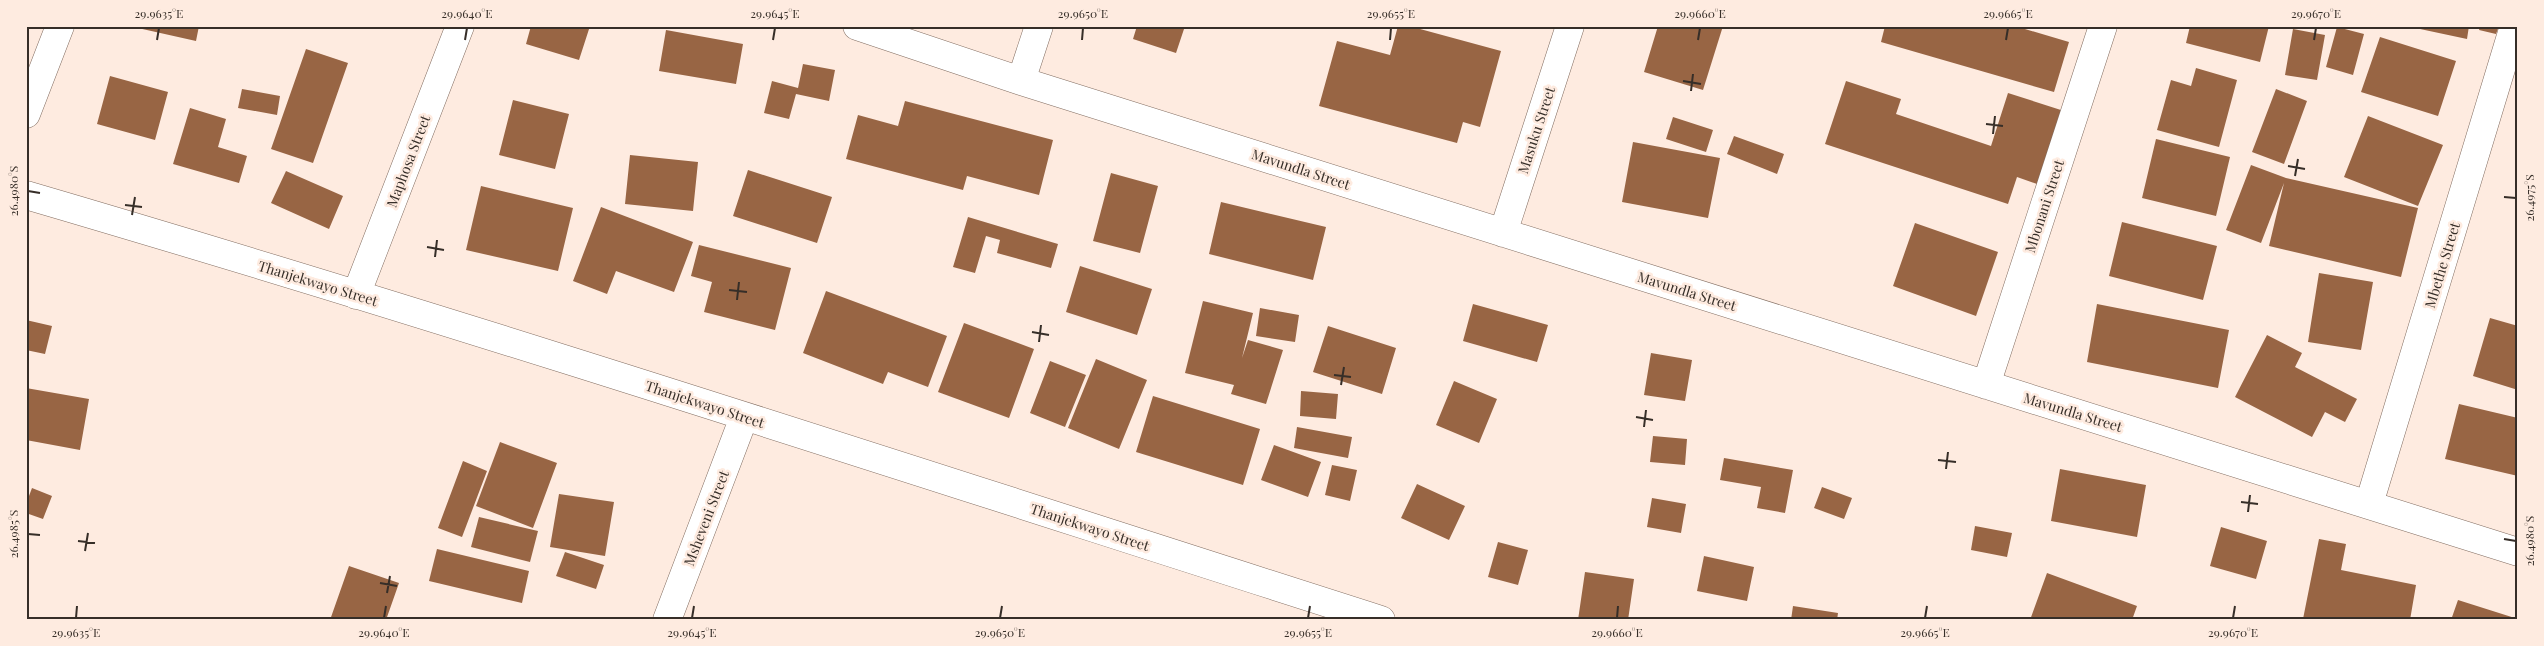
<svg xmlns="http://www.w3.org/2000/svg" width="2544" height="646" viewBox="0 0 2544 646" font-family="'Playfair Display',serif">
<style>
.building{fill:#986544}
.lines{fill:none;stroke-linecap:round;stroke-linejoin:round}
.minor-casing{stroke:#836e62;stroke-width:29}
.minor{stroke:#fff;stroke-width:28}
.ticks{fill:none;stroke:#362e28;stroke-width:2}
.labels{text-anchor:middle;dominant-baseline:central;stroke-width:5;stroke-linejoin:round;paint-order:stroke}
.street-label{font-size:14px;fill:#362e28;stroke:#feebe0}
.neatline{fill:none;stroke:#362e28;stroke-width:2}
.ticks-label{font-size:12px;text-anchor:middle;fill:#362e28}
</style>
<rect width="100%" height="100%" fill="#feebe0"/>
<path class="building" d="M129,26H199L196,41Z
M531,26H590L579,60L526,44Z
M1137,26H1185L1176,53L1133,39Z
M1398,26H1409L1501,51L1480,127L1463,122L1457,143L1319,106L1337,41L1390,55Z
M1658,26H1723L1703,90L1644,72Z
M1885,26H2015L2069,42L2054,92L1881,42Z
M2190,26H2269L2260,62L2186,43Z
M2406,26H2469L2467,39Z
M2480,26H2499L2496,34L2479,30Z
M2337,27L2364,34L2353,75L2326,67Z
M2293,29L2325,35L2317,80L2285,75Z
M666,30L743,44L736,84L659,71Z
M2380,37L2456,61L2438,116L2361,92Z
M306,49L348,63L313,163L271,149Z
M803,64L835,70L829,101L796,94L789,119L764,113L772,81L798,88Z
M2196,68L2237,80L2219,147L2157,130L2171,80L2191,86Z
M110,76L168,92L155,140L97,124Z
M1846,81L1901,99L1896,114L1991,146L2008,93L2064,111L2040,185L2017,177L2008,204L1825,144Z
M242,89L280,96L277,115L238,108Z
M2276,89L2307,101L2284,164L2252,152Z
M513,100L569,114L555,169L499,155Z
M905,101L1053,140L1039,195L967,176L963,190L846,159L858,115L898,126Z
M190,108L226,119L218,147L247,156L239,183L173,164Z
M2368,116L2443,145L2418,206L2344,177Z
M1673,117L1713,130L1706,152L1666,139Z
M1734,136L1784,154L1777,174L1727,154Z
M2156,139L2230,157L2216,216L2142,198Z
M1633,142L1720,158L1708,218L1622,202Z
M630,155L698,162L693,211L625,204Z
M2251,165L2286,178L2418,208L2401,277L2269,246L2284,183L2261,243L2226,230Z
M748,170L832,197L817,243L733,216Z
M286,171L343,196L329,229L271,203Z
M1111,173L1158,186L1140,253L1093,241Z
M481,186L573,208L558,271L466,250Z
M1221,202L1326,227L1313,280L1209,254Z
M601,207L693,242L674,292L616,271L607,294L573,281Z
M968,217L1058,244L1051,268L997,253L1000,240L986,236L975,273L953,267Z
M2122,222L2217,246L2203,300L2109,276Z
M1915,223L1998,252L1976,316L1893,286Z
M699,245L791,268L775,330L704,312L712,282L691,276Z
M1080,266L1152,289L1137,335L1066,312Z
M2319,273L2373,282L2361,350L2308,342Z
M826,291L947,336L928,387L888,372L883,384L803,353Z
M1203,301L1253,313L1242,358L1248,340L1283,350L1266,404L1231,394L1234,385L1185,373Z
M1473,304L1548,325L1537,362L1463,341Z
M2097,304L2229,330L2218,388L2087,362Z
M1260,308L1299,315L1295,342L1256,336Z
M2490,318L2518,326V390L2473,376Z
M26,320L52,326L45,354L26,350Z
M964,323L1034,349L1009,418L938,392Z
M1328,326L1396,348L1382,394L1313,372Z
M2267,335L2302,353L2295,367L2357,399L2345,422L2325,412L2312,437L2235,397Z
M1651,353L1692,360L1685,401L1644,395Z
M1096,359L1147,380L1119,449L1068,428Z
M1050,361L1086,375L1065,427L1030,413Z
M1454,381L1497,399L1479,443L1436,425Z
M26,388L89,399L80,450L26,440Z
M1301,391L1338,394L1336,419L1300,416Z
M1153,396L1260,429L1243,485L1136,452Z
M2459,404L2518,418V476L2445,459Z
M1297,427L1352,437L1348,458L1294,448Z
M1653,436L1687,439L1685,465L1650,462Z
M500,442L557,463L533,528L476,506Z
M1274,445L1321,462L1308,497L1261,480Z
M1724,458L1793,470L1785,513L1757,508L1761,487L1720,480Z
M463,461L487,471L462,537L438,528Z
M1332,465L1357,470L1350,501L1325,495Z
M2060,469L2146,485L2137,537L2051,521Z
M1417,484L1465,506L1449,540L1401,518Z
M1822,487L1852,498L1844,519L1814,508Z
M32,488L52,496L43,519L26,513V504Z
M559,494L614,502L605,556L550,547Z
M1652,498L1686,504L1681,533L1647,527Z
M479,517L538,531L530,562L471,547Z
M1975,526L2012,533L2007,557L1971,550Z
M2221,527L2267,541L2256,579L2210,566Z
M2319,539L2346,544L2341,570L2416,585L2410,620L2303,619Z
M1498,542L1528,550L1518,585L1488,577Z
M437,549L529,571L522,603L429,581Z
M565,552L604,565L596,589L556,576Z
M1704,556L1754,567L1747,601L1697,591Z
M349,566L399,583L386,620H330Z
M1585,572L1634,579L1628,620H1578Z
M2047,573L2137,606L2132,620H2030Z
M2458,600L2518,619V620H2451Z
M1793,606L1838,613L1837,620H1791Z"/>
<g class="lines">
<defs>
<path id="minor" d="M857,26L1021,81L2518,552
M1021,81L1039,26
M26,114L60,26
M26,195C480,328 930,476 1381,620
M1503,233L1570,26
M356,295L460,26
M1986,385L2103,26
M2369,504L2514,26
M667,620L744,417"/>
</defs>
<use href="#minor" class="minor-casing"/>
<use href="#minor" class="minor"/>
</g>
<path class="ticks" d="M157,40L159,28M465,40L467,28M773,40L775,28M1082,40L1083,28M1390,40L1391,28M1698,40L1700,28M2006,40L2008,28M2314,40L2316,28M1683,81L1701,84M1691,91L1693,74M1986,124L2003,126M1993,134L1995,116M2288,166L2305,169M2295,176L2298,159M28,191L40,193M2504,197L2516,198M125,205L142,207M132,215L135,197M427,247L444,250M435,257L437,240M729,290L747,292M737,300L739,282M1032,332L1049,335M1039,342L1041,325M1334,375L1351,377M1341,385L1344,367M1636,417L1653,420M1644,427L1646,410M1938,460L1956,462M1946,469L1948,452M2241,502L2258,504M2248,512L2250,495M28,534L40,535M2504,539L2516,541M78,541L95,543M85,551L88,533M380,583L397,586M387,593L390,576M76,618L77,606M384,618L386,606M692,618L694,606M1000,618L1002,606M1308,618L1310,606M1617,618L1618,606M1925,618L1927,606M2233,618L2235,606"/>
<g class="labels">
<g class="street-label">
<text transform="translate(1536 130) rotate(-72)">Masuku Street</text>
<text transform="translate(408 161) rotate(-69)">Maphosa Street</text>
<text transform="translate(1301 169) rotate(18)">Mavundla Street</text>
<text transform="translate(2044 206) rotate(-72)">Mbonani Street</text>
<text transform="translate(2442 265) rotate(-73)">Mbethe Street</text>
<text transform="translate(318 283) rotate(17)">Thanjekwayo Street</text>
<text transform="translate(1687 291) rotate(17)">Mavundla Street</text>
<text transform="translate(705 404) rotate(18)">Thanjekwayo Street</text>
<text transform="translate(2073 412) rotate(17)">Mavundla Street</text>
<text transform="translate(706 518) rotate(-69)">Msheveni Street</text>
<text transform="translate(1090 527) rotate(18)">Thanjekwayo Street</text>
</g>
</g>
<rect width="2544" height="646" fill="none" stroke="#feebe0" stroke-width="55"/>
<rect x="28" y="28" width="2488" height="590" class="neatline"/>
<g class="ticks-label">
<text x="159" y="18">29.9635°E</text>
<text x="467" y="18">29.9640°E</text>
<text x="775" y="18">29.9645°E</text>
<text x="1083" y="18">29.9650°E</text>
<text x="1391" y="18">29.9655°E</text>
<text x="1700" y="18">29.9660°E</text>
<text x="2008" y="18">29.9665°E</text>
<text x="2316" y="18">29.9670°E</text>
<text transform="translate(14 191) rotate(-90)" y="4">26.4980°S</text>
<text transform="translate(2530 198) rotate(-90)" y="4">26.4975°S</text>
<text transform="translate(14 534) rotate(-90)" y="4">26.4985°S</text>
<text transform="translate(2530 541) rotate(-90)" y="4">26.4980°S</text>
<text x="76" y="637">29.9635°E</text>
<text x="384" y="637">29.9640°E</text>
<text x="692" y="637">29.9645°E</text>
<text x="1000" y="637">29.9650°E</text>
<text x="1308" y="637">29.9655°E</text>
<text x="1617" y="637">29.9660°E</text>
<text x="1925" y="637">29.9665°E</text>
<text x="2233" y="637">29.9670°E</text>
</g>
</svg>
